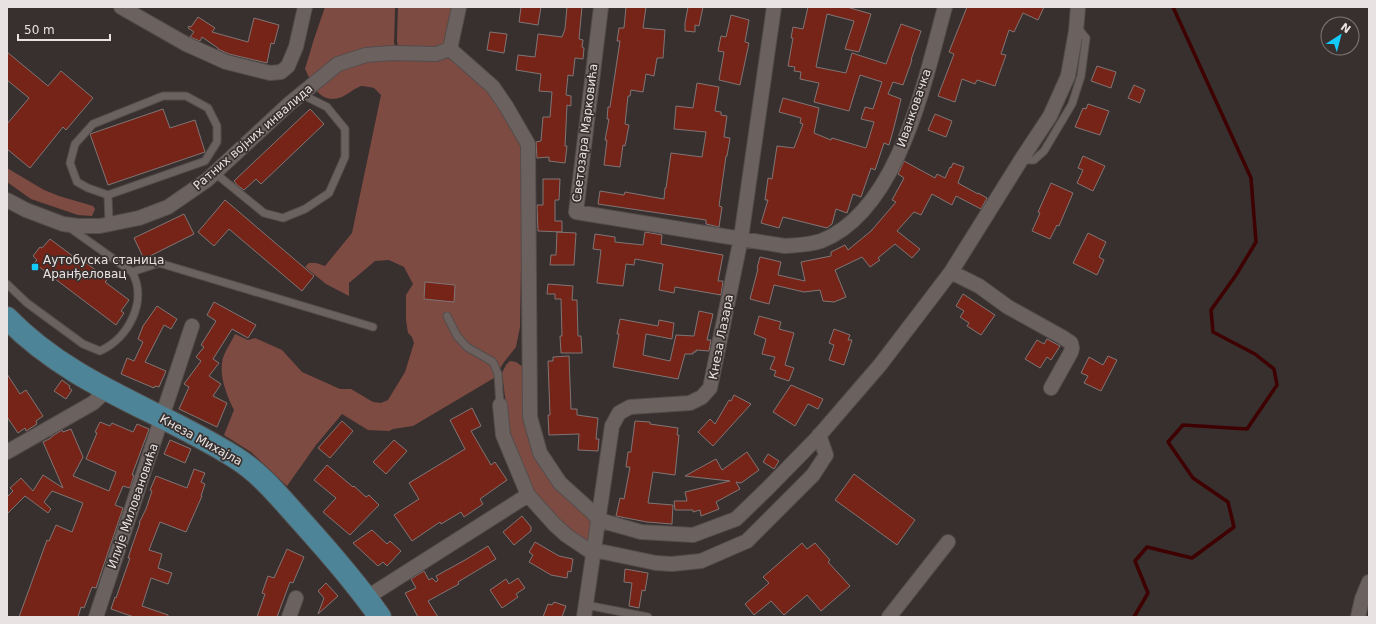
<svg xmlns="http://www.w3.org/2000/svg" width="1376" height="624" viewBox="0 0 1376 624" font-family="'DejaVu Sans',sans-serif">
<style>
.green{fill:#7e4b42}
.lines{fill:none;stroke-linecap:round;stroke-linejoin:round}
.stream{stroke:#3e0000;stroke-width:3.5}
.building{fill:#772418;stroke:#7f7574}
.lane-casing{stroke:#534d4c;stroke-width:9}
.street-casing{stroke:#534d4c;stroke-width:16}
.primary-casing{stroke:#534d4c;stroke-width:24}
.lane{stroke:#6b6260;stroke-width:7}
.street{stroke:#6b6260;stroke-width:14}
.primary{stroke:#4e8497;stroke-width:22}
.poi-dot{fill:#14cafb;stroke:#38302f;stroke-width:1.5}
.labels{text-anchor:middle;dominant-baseline:central;stroke-width:3.5;stroke-linejoin:round;paint-order:stroke}
.street-label{font-size:12px;fill:#e8e3e2;stroke:#38302f}
.poi-label{font-size:12px;fill:#e8e3e2;stroke:#38302f;text-anchor:start}
</style>
<rect width="100%" height="100%" fill="#38302f"/>
<path class="green" d="M325,7H395L394,43L401,59L453,56L484,86L509,119L523,147L520,327L516,347L504,362L494,378L413,426L393,429L389,431L368,430L342,414L316,445L287,486L251,452L224,435L234,410C227,396 220,379 222,363C223,353 231,343 235,334L248,340L255,338L282,350L302,372L340,389H351L373,402L381,403L388,400L405,372L414,343L412,337L408,333L406,320V295L413,284L404,267L389,260L375,261L349,283V296L326,284L305,267L309,263H316L325,266L352,233L381,95L374,88C370,87 365,86 361,86C355,88 348,94 342,97C319,105 313,85 305,69L314,39Z
M398,7H454L450,35L440,51L398,47L397,41Z
M7,168L44,190L59,196L93,206L95,209L92,216L78,215L31,199L7,182Z
M510,361L516,362L523,367L534,449L589,513L591,522L589,540L586,541L565,526L536,494L520,463L509,428L502,373L506,365Z"/>
<g class="lines">
<path class="stream" d="M1134,617L1148,593L1135,561L1147,547L1192,558L1234,527L1228,502L1193,478L1168,442L1183,425L1247,429L1277,385L1274,369L1255,354L1213,332L1211,310L1236,275L1256,242L1251,178L1173,7"/>
</g>
<path class="building" d="M521,7H541L538,25L519,22Z
M567,7H582L579,39L583,40L582,47L584,48L583,59L575,58L573,76L568,75L566,95L571,96V106L567,105L565,146H567L565,163L549,161V157L537,158L536,142L541,141L543,117H550L552,92L539,91L541,74L516,70L518,55L535,57L538,34L562,37L565,29Z
M626,7H646L643,28L665,30L663,58H657L654,76L646,74L643,92L631,90L630,96H628L625,124L629,125L625,146L623,145L620,167L604,165L607,140H605L609,119H607L608,107H610L620,41H617L619,28H624Z
M688,7H703L699,26L695,25V32L685,31V23Z
M808,7H847L871,14L859,52L845,49L854,21L827,14L816,67L846,73L852,53L886,64L901,24L921,31L911,60H912L903,85L893,82L888,94L901,99L893,131L889,145L884,143L875,170L871,168L861,197L853,194L847,213L836,209L832,224L827,228L783,217L779,228L761,223L768,200H765L768,178L772,179L777,146L794,148L803,124L800,123L801,118L779,112L783,98L819,108L814,133L831,140L832,138L866,148L874,122L861,119L865,107L873,109L882,82L860,75L849,111L814,102L819,83L800,79L801,72L794,71L795,67L788,66L793,38H791L793,27L803,29Z
M967,7H1044L1038,20L1023,13L1014,32L1009,30L1001,54L1006,55L995,86L977,80L975,84L962,79L955,102L938,96L954,54L949,52Z
M731,15L749,20L745,42L749,43L740,85L719,80L724,52L718,51L721,36L726,37Z
M198,17L215,28L212,32L248,42L254,18L279,25L274,44L271,43L267,63L229,54L218,49V48L202,37L200,41L190,37L194,32L188,28L189,26L191,27Z
M490,32L507,34L504,53L487,50Z
M7,52L48,86L61,71L93,98L66,130L63,127L30,168L7,149V124L29,98L7,80Z
M1097,66L1116,72L1111,88L1091,81Z
M697,83L719,87L715,111L721,112V115L727,116L724,137L730,138L727,156H726L719,206L722,207L719,227L706,224V220L598,204L600,191L624,195L625,192L664,199L665,188H666L671,153L702,157L706,132L674,129L676,106L693,108Z
M1134,85L1145,90L1140,103L1128,98Z
M1088,104L1109,111L1100,135L1075,127L1083,108L1086,109Z
M163,109L170,128L195,120L205,152L108,185L90,134Z
M310,109L324,124L261,184L256,179L244,190L237,185L234,181Z
M935,114L952,121L946,137L928,130Z
M1083,156L1105,166L1093,191L1077,183L1083,170L1078,168Z
M904,161L935,178L937,174L945,178L950,167L951,168L953,163L964,167L958,183L978,194V193L987,198L981,209L956,196L952,205L932,194L921,215L914,212L897,231L920,249L912,258L895,244L878,258L880,260L870,267L862,257L835,270L846,297L834,302L823,301L820,290L804,292L774,285L769,304L750,299L758,269L757,268L760,257L781,262L778,275L805,281L801,262L831,256V252L845,245L848,250L871,231L896,202L892,200L904,178L898,174Z
M543,179H560L559,200H555V221H562V232L538,231L537,205H543Z
M1051,183L1073,193L1059,226L1057,225L1050,239L1032,231L1040,213L1038,212Z
M225,200L314,276L302,291L229,229L214,246L198,232Z
M184,214L194,234L144,259L134,238Z
M557,232L576,233L574,265H550L551,255H556Z
M645,232L662,235L661,244L723,255L718,281H723L721,295L675,287L674,293L659,290L663,264L635,259L634,265L626,264L623,286L597,283L601,250L593,249L595,234L615,237V242L643,245Z
M1088,233L1106,242L1099,257L1104,260L1097,275L1073,263Z
M50,239L74,257L75,255L108,279L105,282L129,300L121,311L124,313L116,325L34,263L37,260L33,256L40,247L42,248Z
M425,282L455,285L454,302L424,299Z
M548,284L573,286L572,300H577L578,336H581L582,353H561L560,336H562L561,299H555V294H547Z
M963,294L995,315L981,335L967,326L969,323L960,317L964,311L956,306Z
M214,302L256,325L248,338L232,329L213,359L219,363L209,376L221,384L213,396L227,403L217,427L179,409L189,387L184,384L201,361L196,357L204,347L201,345L216,321L207,315Z
M157,306L177,319L171,329L164,325L145,362L166,371L159,387L155,386L154,388L121,374L127,358L134,361L143,342L138,339L143,326Z
M699,311L713,314L707,340H711L709,351L696,350V352H693V354H685L678,379L613,367L619,334H617L620,319L658,326L659,320L674,323L672,339L646,334L643,355L670,361L676,335L694,336Z
M759,316L781,322L779,329L794,333L785,365L794,368L789,381L774,376L776,371L770,369L775,357L762,354L766,339L754,334Z
M834,329L850,335L848,340H852L844,365L829,360L834,345L829,343Z
M1047,339L1060,346L1051,360L1047,357L1040,368L1025,359L1037,340L1044,344Z
M569,356L571,409H577V415L598,418L596,439H599L598,451L578,450L579,434L549,435L548,415H550L548,361H553V357Z
M1108,356L1117,360L1101,391L1084,383L1088,376L1081,373L1089,357L1103,365Z
M7,374L20,394L26,390L43,416L36,421L37,424L26,431L25,428L18,433L7,417Z
M62,380L70,386L69,388L72,390L66,399L54,391Z
M791,385L823,399L818,409L808,404L795,426L773,412Z
M734,395L751,404L713,446L698,432L710,419L715,424L729,400L731,401Z
M472,408L481,426L471,431L491,465L495,462L507,480L480,499L483,504L464,517L461,512L441,524L440,522L412,541L394,515L419,499L409,483L465,449L450,420Z
M342,421L353,431L330,458L318,448Z
M635,421L650,422V424L678,428L677,435H679L675,475L653,472L648,503L673,505L672,524L647,522L616,516L620,498L624,499L630,467H626L628,452H631Z
M100,422L110,426L112,423L133,432L137,424L149,429L132,475H134L130,488L123,486L115,505L123,508L96,588L92,587L84,608L81,607L78,617H19L47,540L49,541L56,525L72,532L83,503L52,491L44,502L51,509L48,513L25,496L7,514V497L13,491L10,488L21,478L33,491L43,475L63,488L43,442L51,438V437L62,430L63,432L71,429L83,457L73,476L109,491L116,472L86,459L97,433L95,432Z
M170,440L191,449L185,463L164,454Z
M394,440L407,451L386,474L373,462Z
M747,452L759,470L741,483L736,482L740,489L716,502L719,509L701,516L700,510L693,512V510H675L674,501H687L685,492L730,481L685,476L716,459L722,470Z
M768,454L779,461L774,469L763,462Z
M327,465L353,487L354,486L366,497L369,495L379,505L350,535L323,512L336,498L314,480Z
M194,469L205,473L201,482L205,484L201,496H202L186,532L160,522L149,550L162,554L158,568L172,573L168,584L151,578L142,606L168,615V617H134L111,609L115,597L116,598L130,558H128L132,546L140,523H139L146,509L152,491L150,490L156,476L187,488Z
M854,474L915,520L897,545L835,500Z
M522,516L531,527V531L514,545L503,532Z
M372,530L387,544L390,541L401,551L387,566L383,562L378,566L353,543Z
M535,542L559,556L573,559L571,572L568,571L567,578L551,575L529,562L533,555L529,552Z
M802,543L807,549L815,543L830,560L828,562L850,586L821,611L807,595L784,615L771,601L754,615L745,604L769,583L763,577Z
M488,546L496,559L458,582L459,584L428,601L438,617H418L405,593L416,588L411,579L424,571L429,580L432,578L436,582L438,580L436,576L465,560Z
M287,549L304,557L293,583L290,582L277,617H257L265,594L262,593L268,576L274,578Z
M625,569L648,573L645,591L642,590L639,608L629,606L632,583L624,582Z
M518,578L525,588L516,594L518,597L502,608L490,590L506,579L509,584Z
M326,583L338,596L318,614L324,598L318,591Z
M554,602L566,606L562,617H543L548,604L552,605Z"/>
<g class="lines">
<defs>
<path id="lane" d="M163,96H186L208,108L217,126V142L205,161L108,195L88,188L77,182L70,163L75,144L93,124Z
M1021,160H1034L1044,151L1072,104L1081,76L1086,38L1077,27
M215,173L264,213L283,218L305,209L329,193L345,157V129L327,107L301,94
M108,195L109,224
M132,272L159,263L373,327
M7,284L27,303L83,344L100,351C129,338 148,300 132,272L70,228
M447,316L457,336L467,347L493,362L498,374L500,405
M586,605L648,617"/>
<path id="street" d="M121,7L186,44L226,62L270,73L281,72L288,66L296,47L305,7
M601,7L576,212L785,246C797,245 809,245 821,241C899,211 925,79 945,7
M450,49L459,7
M7,200L26,210L63,224L78,226H100L139,218L168,207L207,180L289,104L338,64L366,55L392,53L436,54L450,49L493,87L506,106L528,144L530,417L540,453L560,483L591,511L599,520L641,532L693,535L736,519L768,488L817,438L880,365L951,272L1021,160L1050,116L1068,76L1076,31L1078,7
M951,272L979,286L1008,307L1062,337L1071,343L1072,348L1071,352L1051,388
M500,405L503,435L528,495L554,524L566,535L594,554
M7,452L93,403L107,390
M594,550L656,563L672,564L701,561L747,541L813,475L826,455L819,435
M366,598L528,495
M96,617L192,326
M289,617L296,598
M584,617L612,426L619,413L630,407L690,403L702,397L710,388L741,238L774,7
M889,617L948,542
M1358,617L1362,599L1369,582"/>
<path id="primary" d="M7,318C73,386 159,409 236,458C263,475 282,500 303,523C330,553 357,584 380,617"/>
</defs>
<use href="#lane" class="lane-casing"/>
<use href="#street" class="street-casing"/>
<use href="#primary" class="primary-casing"/>
<use href="#lane" class="lane"/>
<use href="#street" class="street"/>
<use href="#primary" class="primary"/>
</g>
<rect class="poi-dot" x="31" y="263" width="8" height="8" rx="2"/>
<g class="labels">
<g class="street-label">
<text transform="translate(914 108) rotate(-71)">Иванковачка</text>
<text transform="translate(585 133) rotate(-83)">Светозара Марковића</text>
<text transform="translate(253 137) rotate(-41)">Ратних војних инвалида</text>
<text transform="translate(721 337) rotate(-79)">Кнеза Лазара</text>
<text transform="translate(201 440) rotate(29)">Кнеза Михајла</text>
<text transform="translate(133 506) rotate(-71)">Илије Миловановића</text>
</g>
<g class="poi-label">
<text x="43" y="260">Аутобуска станица<tspan x="43" dy="14">Аранђеловац</tspan></text>
</g>
</g>
<rect width="1376" height="624" fill="none" stroke="#e8e3e2" stroke-width="16"/>
<g transform="translate(1340 36) rotate(36)"><circle r="19" fill="#38302f" stroke="#7e7877"/>
<path d="M0-3L7 15L0 10L-7 15Z" fill="#14cafb"/>
<text y="-6" font-size="11" font-weight="bold" text-anchor="middle" fill="#e8e3e2">N</text>
</g>
<path d="M18 34v6h92v-6" fill="none" stroke="#e8e3e2" stroke-width="2"/>
<text x="24" y="34" font-size="12" fill="#e8e3e2" stroke="#38302f" stroke-width="3" paint-order="stroke">50 m</text>
</svg>
